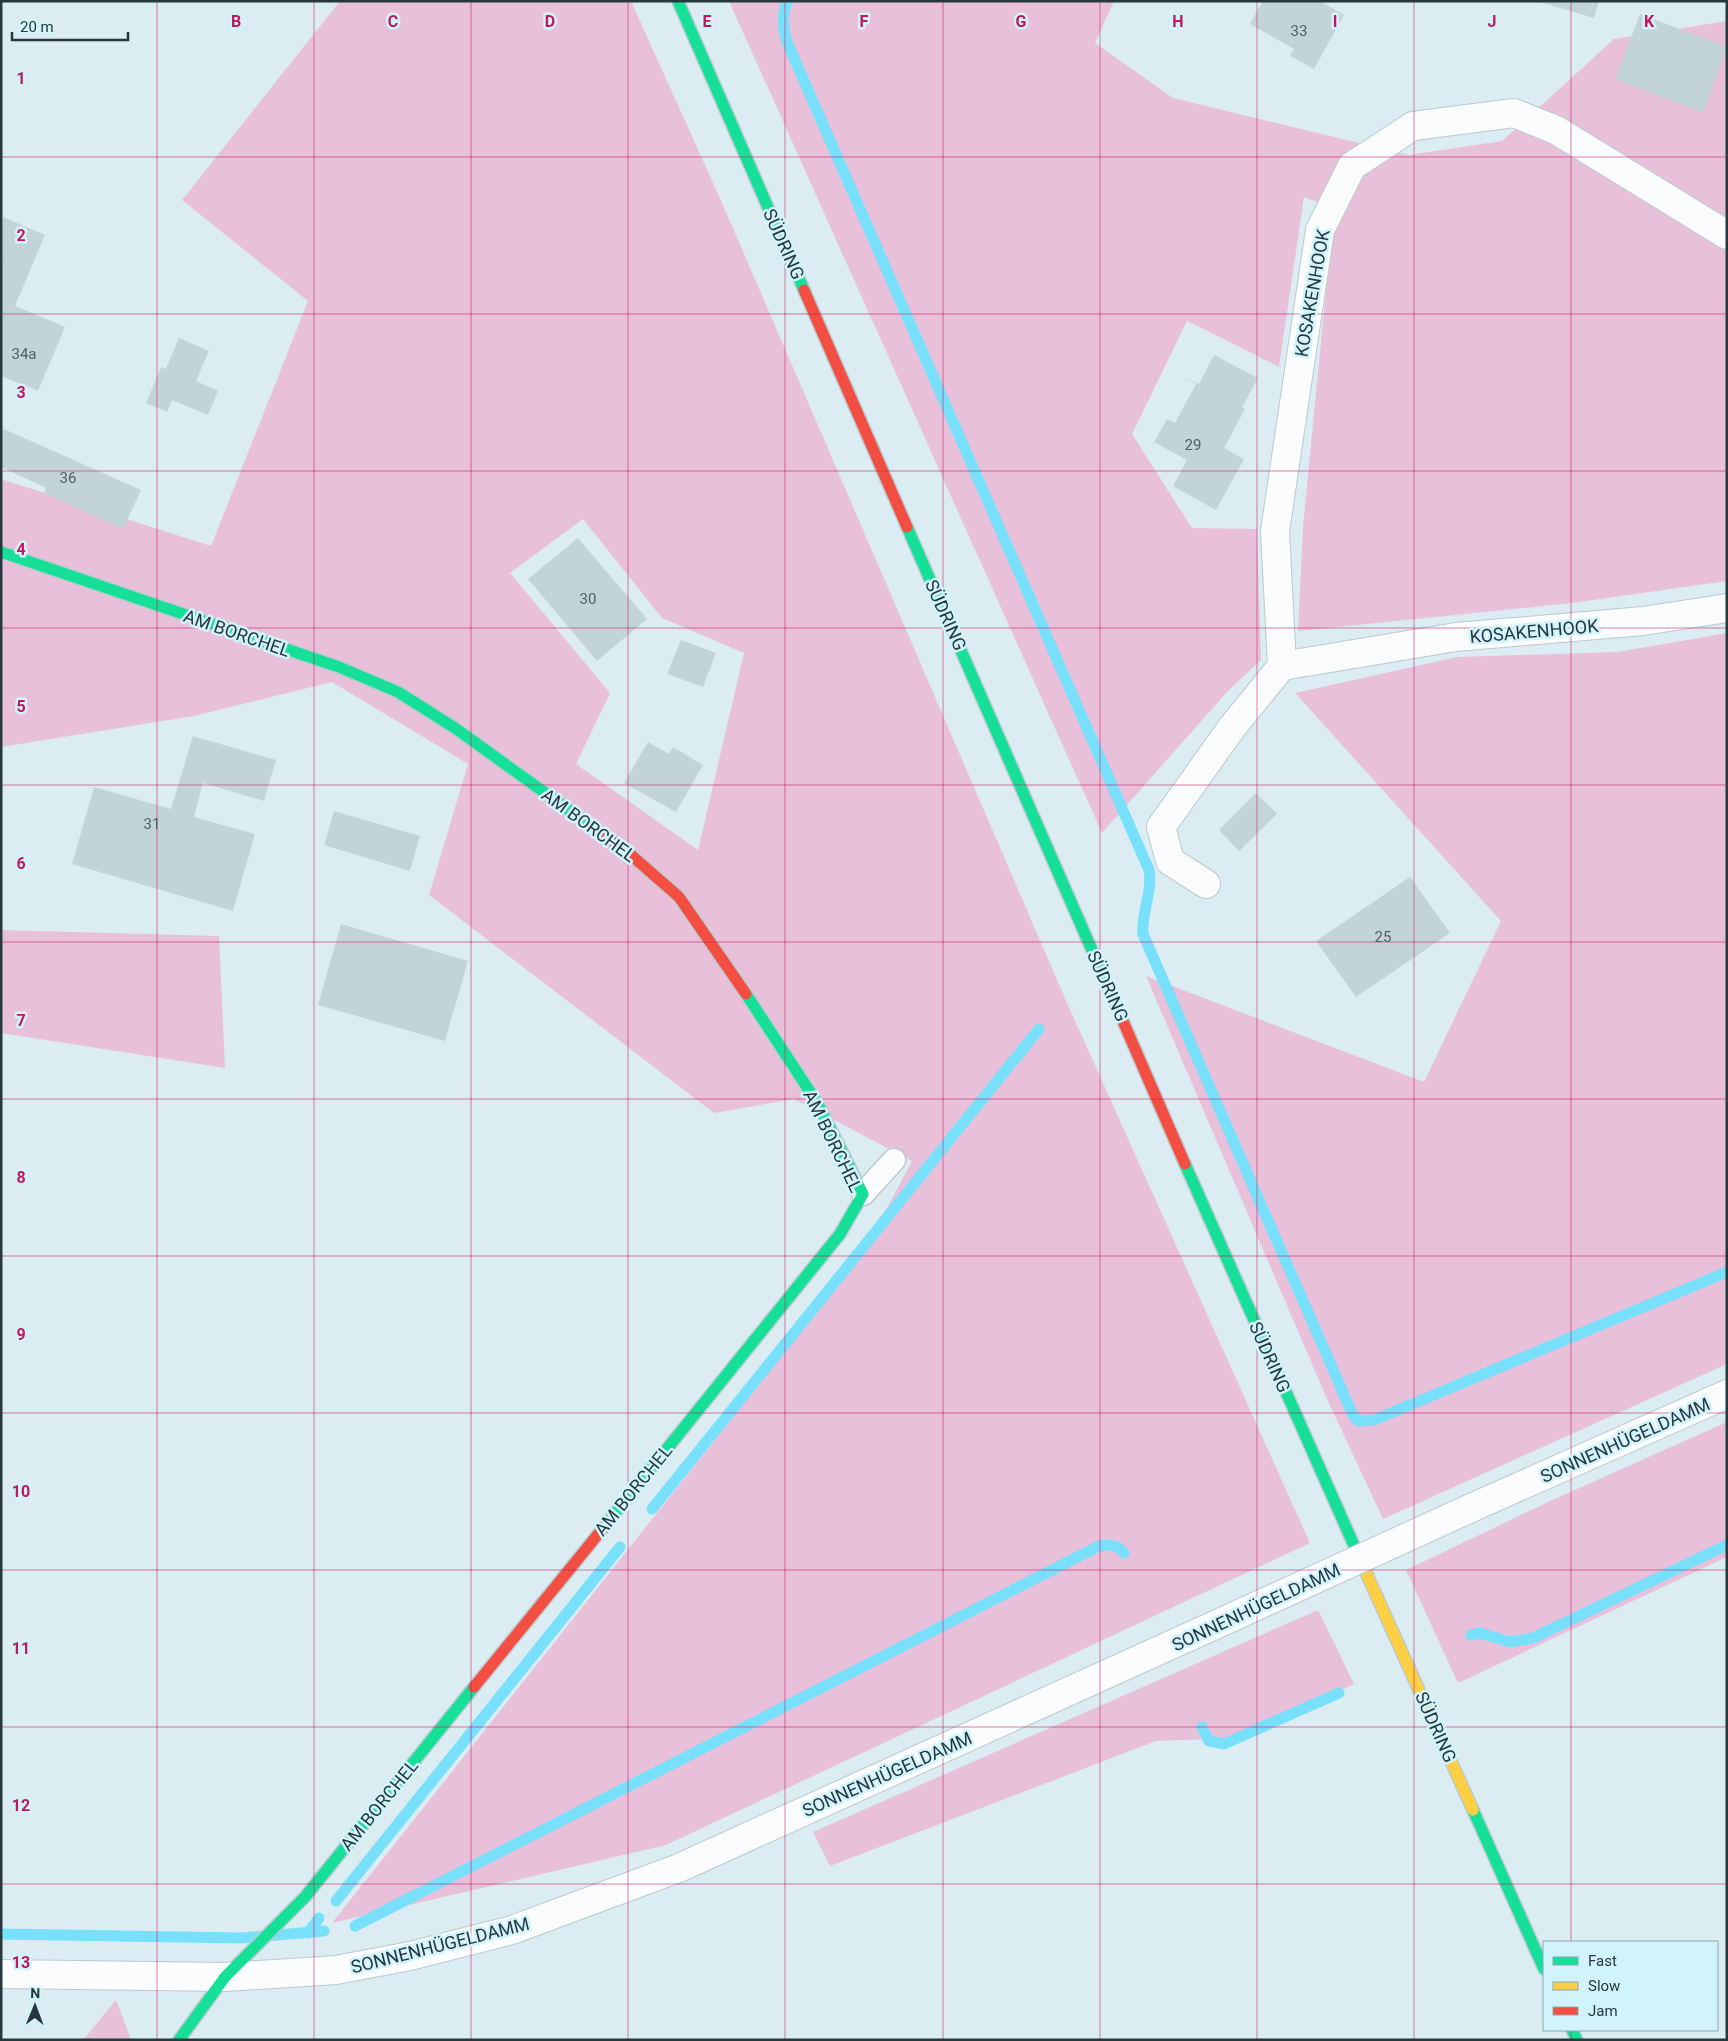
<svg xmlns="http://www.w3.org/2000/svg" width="1728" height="2041" viewBox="0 0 1728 2041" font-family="Roboto,sans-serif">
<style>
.green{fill:#e9c0da;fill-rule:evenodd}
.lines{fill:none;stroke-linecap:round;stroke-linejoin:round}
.stream{stroke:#78e0fa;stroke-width:11}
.building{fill:#c3d4d9}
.lane-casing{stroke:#bacacf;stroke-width:25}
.street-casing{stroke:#bacacf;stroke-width:30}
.fast-casing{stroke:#bacacf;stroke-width:14}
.slow-casing{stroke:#bacacf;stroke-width:14}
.jam-casing{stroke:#bacacf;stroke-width:14}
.lane{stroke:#fafcfd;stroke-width:22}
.street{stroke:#fafcfd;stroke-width:28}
.fast{stroke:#16e098;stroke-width:11}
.slow{stroke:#ffcf43;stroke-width:11}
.jam{stroke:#f24e42;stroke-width:11}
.street-bridge-casing{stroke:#bacacf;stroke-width:30;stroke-linecap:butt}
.street-bridge{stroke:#fafcfd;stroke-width:28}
.grid{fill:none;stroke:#c2185b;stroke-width:1;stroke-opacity:0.55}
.labels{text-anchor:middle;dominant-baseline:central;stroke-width:5;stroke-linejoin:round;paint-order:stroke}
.number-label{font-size:15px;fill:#506066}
.street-label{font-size:18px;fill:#27383d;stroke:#d1f3fc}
.grid-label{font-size:16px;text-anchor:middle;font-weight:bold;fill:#c2185b;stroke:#d1f3fc;stroke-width:5;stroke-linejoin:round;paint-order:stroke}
</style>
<rect width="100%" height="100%" fill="#dbedf2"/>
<path class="green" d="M340,1H631L723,205L1067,1003L1310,1543L666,1845L332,1923L863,1253L912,1161L794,1099L714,1113L429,895L468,764L332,682L194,716L1,747V479L211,546L308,301L182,200ZM583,519L662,618L744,653L698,850L576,764L610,693L510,573Z
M729,1H1114L1095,43L1173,98L1409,155L1502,141L1614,39L1727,21V581L1572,603L1298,631L1303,527L1334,208L1304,197L1279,367L1187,321L1132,434L1192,528L1257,529L1261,660L1228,691L1102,833Z
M1727,633V1364L1383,1519L1327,1399L1146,976L1424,1082L1501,921L1295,693L1457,657L1618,652Z
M1,930L219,936L225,1068L1,1033Z
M1727,1422V1557L1458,1683L1406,1570L1550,1501Z
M1318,1610L1354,1684L1238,1738L1156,1741L830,1866L813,1832Z
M116,2000L131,2040H83Z"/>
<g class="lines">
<path class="stream" d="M788,1C781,14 783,29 787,42L1149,870C1153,892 1141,912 1143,934L1352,1413L1358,1421L1374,1420L1727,1272
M652,1509L1039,1029
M1471,1635L1480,1633L1510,1642L1533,1638L1727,1545
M1202,1727L1209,1741L1224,1744L1339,1693
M336,1901L620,1547
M355,1926L1099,1546C1108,1544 1118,1545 1124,1553
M308,1933L319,1918
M1,1934L242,1938L324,1931"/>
</g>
<path class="building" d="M1263,1H1320L1344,15L1314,69L1290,56L1294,49L1250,24Z
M1537,1H1599L1594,18Z
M1640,14L1727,47L1703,113L1615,79Z
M3,217L45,235L15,306L65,327L38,391L1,376Z
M179,338L209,351L196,381L218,391L208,415L172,400L167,412L146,403L161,367L166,369Z
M1214,355L1258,378L1242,407L1245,409L1224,448L1244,459L1216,510L1173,486L1187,460L1154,442L1167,419L1175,423L1196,384L1185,378L1199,384Z
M4,429L141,490L123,529L44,493L46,488L1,467V434Z
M578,538L647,619L597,661L528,579Z
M681,640L716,653L703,687L667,674Z
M193,736L276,760L264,801L203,783L194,817L255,834L233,911L72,864L94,787L171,809Z
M648,742L669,754L673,747L703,765L676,812L624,783Z
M1256,793L1277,814L1239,851L1219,830Z
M334,811L420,836L410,871L324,845Z
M1410,877L1450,933L1356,997L1316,941Z
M341,924L468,961L445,1041L318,1005Z"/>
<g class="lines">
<defs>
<path id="lane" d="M863,1194L894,1160"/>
<path id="street" d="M1282,666L1275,531L1320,230L1352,166L1413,126L1514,113L1556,130L1727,235
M1206,884L1170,861L1161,827L1233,726L1282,666L1456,637L1643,621L1727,608
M1471,1508L1727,1394
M1,1974L225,1977L336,1970L410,1956L512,1930L679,1868L1226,1620"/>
<path id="fast" d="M678,1L804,290
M907,527L1116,1005
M1,552L339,667L398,692L455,728L591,826
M1185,1164L1364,1568
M608,1522L840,1234L863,1194L818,1104L746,994
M1473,1810L1544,1969
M1572,2030L1577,2040
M179,2040L225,1977L305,1897L474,1687"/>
<path id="slow" d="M1364,1568L1473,1810"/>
<path id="jam" d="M804,290L907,527
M591,826L631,855L679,897L746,994
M1116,1005L1185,1164
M474,1687L608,1522"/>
</defs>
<use href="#lane" class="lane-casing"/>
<use href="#street" class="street-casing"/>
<use href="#fast" class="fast-casing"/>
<use href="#slow" class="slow-casing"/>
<use href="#jam" class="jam-casing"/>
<use href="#lane" class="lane"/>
<use href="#street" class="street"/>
<use href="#fast" class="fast"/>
<use href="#slow" class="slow"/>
<use href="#jam" class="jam"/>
<defs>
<path id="street-bridge" d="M1226,1620L1471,1508"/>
</defs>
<use href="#street-bridge" class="street-bridge-casing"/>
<use href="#street-bridge" class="street-bridge"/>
</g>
<path class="grid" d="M157,1V2040M314,1V2040M471,1V2040M628,1V2040M785,1V2040M943,1V2040M1100,1V2040M1257,1V2040M1414,1V2040M1571,1V1942M1,157H1727M1,314H1727M1,471H1727M1,628H1727M1,785H1727M1,942H1727M1,1099H1727M1,1256H1727M1,1413H1727M1,1570H1727M1,1727H1727M1,1884H1727M1571,2030V2040"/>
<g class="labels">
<g class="number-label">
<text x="1299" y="31">33</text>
<text x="24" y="354">34a</text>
<text x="1193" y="445">29</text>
<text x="68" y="478">36</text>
<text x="588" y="599">30</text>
<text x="152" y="824">31</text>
<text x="1383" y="937">25</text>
</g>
<g class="street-label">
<text transform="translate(784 244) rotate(66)">SÜDRING</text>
<text transform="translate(1312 293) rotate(-80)">KOSAKENHOOK</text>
<text transform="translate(946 615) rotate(66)">SÜDRING</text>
<text transform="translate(1534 631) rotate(-5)">KOSAKENHOOK</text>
<text transform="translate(237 633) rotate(19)">AM BORCHEL</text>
<text transform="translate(589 825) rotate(36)">AM BORCHEL</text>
<text transform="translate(1108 986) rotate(66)">SÜDRING</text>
<text transform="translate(833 1141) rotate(64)">AM BORCHEL</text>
<text transform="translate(1270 1357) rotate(66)">SÜDRING</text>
<text transform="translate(1625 1440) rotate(-24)">SONNENHÜGELDAMM</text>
<text transform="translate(633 1490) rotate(-51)">AM BORCHEL</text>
<text transform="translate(1256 1607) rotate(-25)">SONNENHÜGELDAMM</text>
<text transform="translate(1436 1727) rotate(66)">SÜDRING</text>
<text transform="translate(887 1774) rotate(-24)">SONNENHÜGELDAMM</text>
<text transform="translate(379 1805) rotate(-51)">AM BORCHEL</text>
<text transform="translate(440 1945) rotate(-14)">SONNENHÜGELDAMM</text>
</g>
</g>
<g class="grid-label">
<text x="236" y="27">B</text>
<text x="393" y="27">C</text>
<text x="550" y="27">D</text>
<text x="707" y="27">E</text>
<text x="864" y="27">F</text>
<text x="1021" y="27">G</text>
<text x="1178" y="27">H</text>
<text x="1335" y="27">I</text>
<text x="1492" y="27">J</text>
<text x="1649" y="27">K</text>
<text x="21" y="84">1</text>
<text x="21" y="241">2</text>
<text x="21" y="398">3</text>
<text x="21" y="555">4</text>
<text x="21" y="712">5</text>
<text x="21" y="869">6</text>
<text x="21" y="1026">7</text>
<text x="21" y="1183">8</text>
<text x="21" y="1340">9</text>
<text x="21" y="1497">10</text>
<text x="21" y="1654">11</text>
<text x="21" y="1811">12</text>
<text x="21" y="1968">13</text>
</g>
<rect width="1728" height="2041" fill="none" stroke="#27383d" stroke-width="5"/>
<rect x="1543" y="1941" width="175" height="90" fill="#d1f3fc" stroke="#8da8b0"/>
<rect x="1553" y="1957" width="25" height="8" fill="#16e098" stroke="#8da8b0"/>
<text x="1588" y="1966" font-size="15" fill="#27383d">Fast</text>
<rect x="1553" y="1982" width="25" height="8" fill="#ffcf43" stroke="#8da8b0"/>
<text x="1588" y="1991" font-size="15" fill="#27383d">Slow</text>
<rect x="1553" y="2007" width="25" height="8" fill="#f24e42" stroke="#8da8b0"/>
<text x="1588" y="2016" font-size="15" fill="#27383d">Jam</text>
<g transform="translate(35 2006) rotate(1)" stroke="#d1f3fc" stroke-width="4" paint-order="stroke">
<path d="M0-4L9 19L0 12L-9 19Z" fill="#27383d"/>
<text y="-8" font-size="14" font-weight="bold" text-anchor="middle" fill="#27383d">N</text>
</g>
<path d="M12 32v8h116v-8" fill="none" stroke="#27383d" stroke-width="2.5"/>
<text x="20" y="32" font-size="15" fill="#27383d" stroke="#d1f3fc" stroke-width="4" paint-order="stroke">20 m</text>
</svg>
